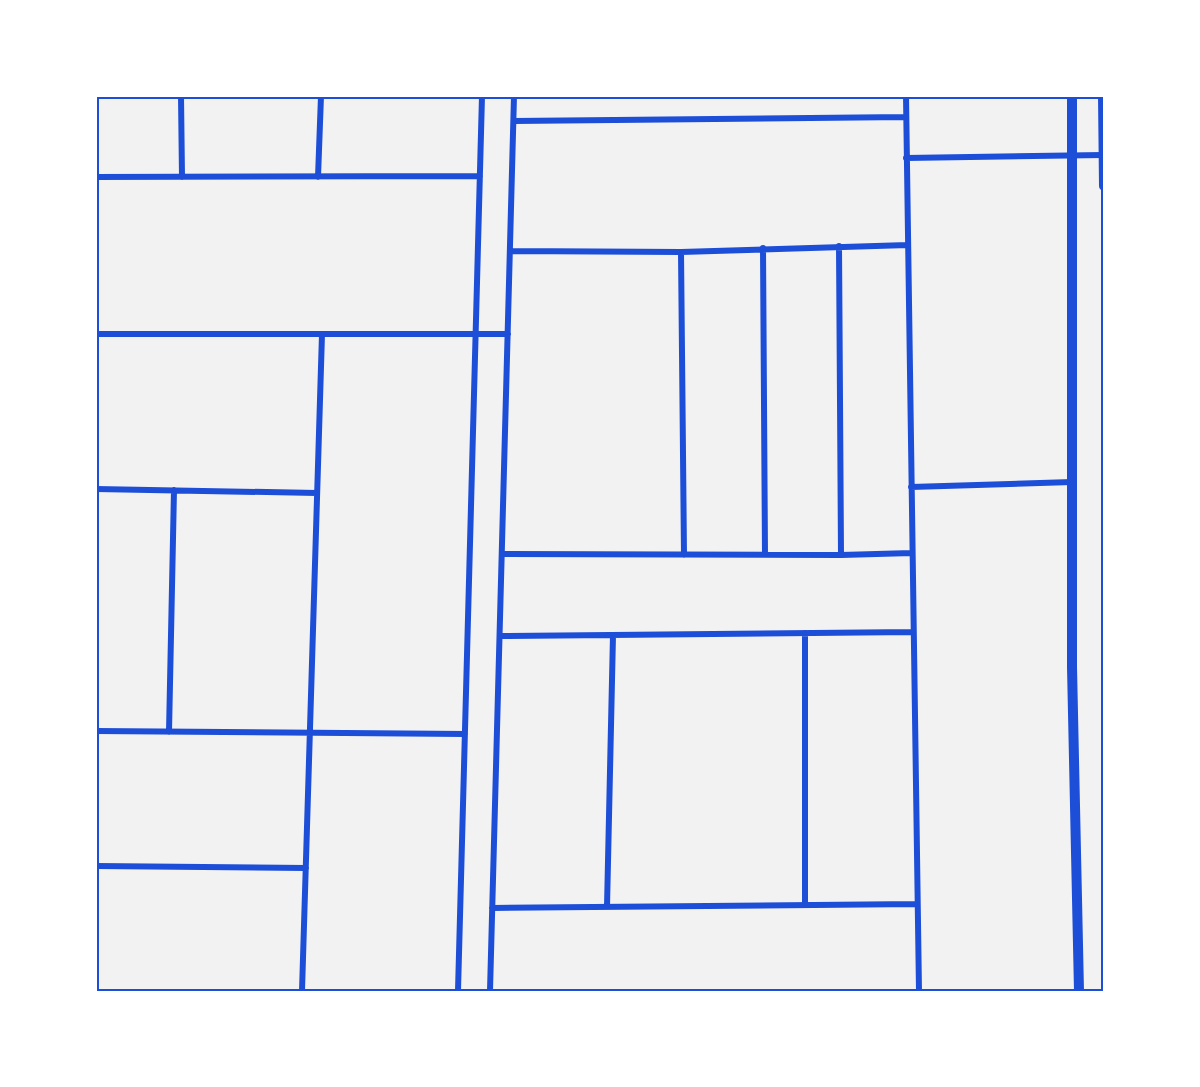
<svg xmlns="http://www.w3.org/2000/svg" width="1200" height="1087" viewBox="0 0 1200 1087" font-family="Overpass,sans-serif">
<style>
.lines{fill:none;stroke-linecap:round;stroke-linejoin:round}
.minor{stroke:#1d4ed8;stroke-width:6}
.tertiary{stroke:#1d4ed8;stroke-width:10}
.neatline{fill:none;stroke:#1d4ed8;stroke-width:2}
</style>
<rect width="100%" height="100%" fill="#f2f2f2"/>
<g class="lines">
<path class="minor" d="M181,96L182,177
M906,96L919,991
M514,121L906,117
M906,158L1103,155
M96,177L480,176
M318,177L321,96
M839,246L841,555
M763,248L765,555
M510,251L681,252L908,245
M681,252L684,555
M96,334H508
M911,487L1072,482
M96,489L317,493
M502,554L841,555L912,553
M805,633V905
M500,636L913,632
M96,731L465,734
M169,732L174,490
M96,866L306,868
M607,907L613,635
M492,908L917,904
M302,991L322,334
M458,991L482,96
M490,991L514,96"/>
<path class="tertiary" d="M1072,96V667L1079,991
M1103,96L1104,186"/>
</g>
<rect width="1200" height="1087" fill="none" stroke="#ffffff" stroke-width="195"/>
<rect x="98" y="98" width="1004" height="892" class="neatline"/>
</svg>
